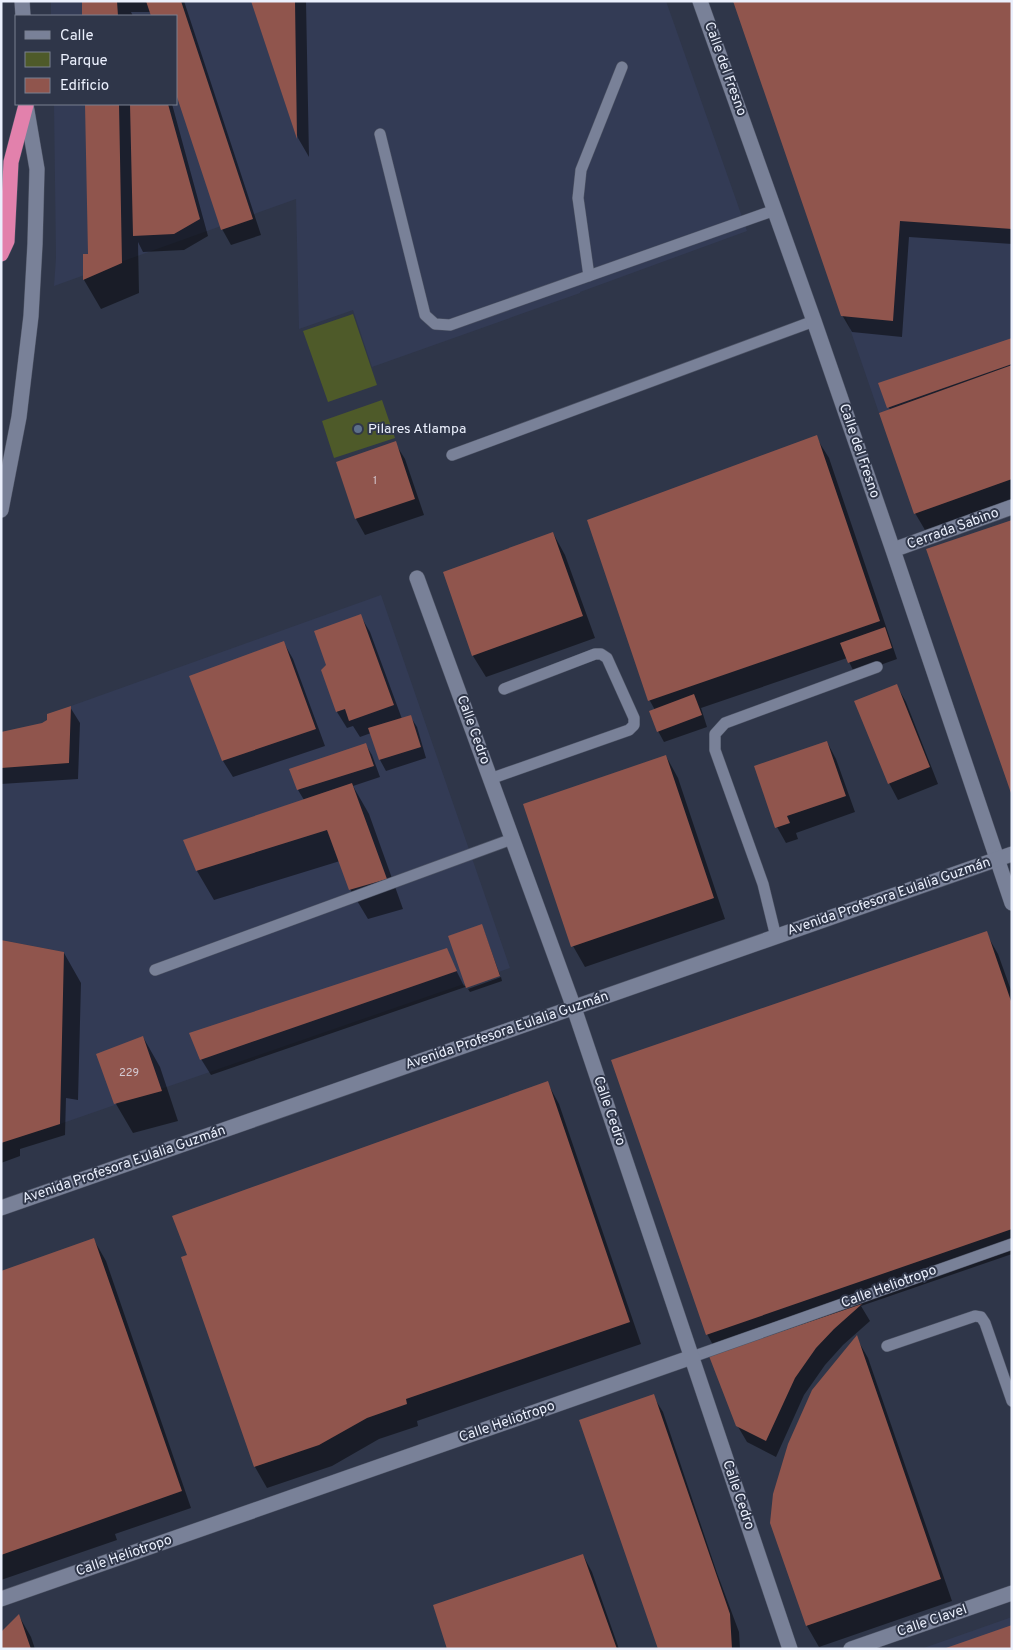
<svg xmlns="http://www.w3.org/2000/svg" width="1013" height="1650" viewBox="0 0 1013 1650" font-family="Overpass,sans-serif">
<style>
.built{fill:#333b55}
.green{fill:#4e5a29}
.shadow{fill:#0007}
.building{fill:#90554d}
.lines{fill:none;stroke-linecap:round;stroke-linejoin:round}
.service-casing{stroke:#4e5465;stroke-width:12}
.minor-casing{stroke:#4e5465;stroke-width:16}
.secondary-casing{stroke:#4e5465;stroke-width:16}
.motorway-casing{stroke:#4e5465;stroke-width:16}
.service{stroke:#798198;stroke-width:11}
.minor{stroke:#798198;stroke-width:15}
.secondary{stroke:#798198;stroke-width:15}
.motorway{stroke:#e281ac;stroke-width:15}
.service-dot{fill:#5c6f8a;stroke:#2f3649;stroke-width:2}
.labels{text-anchor:middle;dominant-baseline:central;stroke-width:4;stroke-linejoin:round;paint-order:stroke}
.number-label{font-size:11px;fill:#d4c9d1}
.street-label{font-size:14px;fill:#ebf0fd;stroke:#2f3649}
.poi-label{font-size:14px;fill:#ebf0fd;stroke:#2f3649;text-anchor:start}
</style>
<rect width="100%" height="100%" fill="#2f3649"/>
<path class="built" d="M51,1H666L747,231L580,292V293L372,367L353,310L299,329L296,199L54,286L56,258L54,104H176V16H51Z
M737,1H1012V365L879,413Z
M381,595L510,968L60,1124L64,952L1,940V768L69,763L71,706Z
M1012,1617V1649H921Z"/>
<path class="green" d="M353,314L377,385L328,402L303,331Z
M382,400L395,438L334,458L322,421Z"/>
<path class="shadow" d="M83,1H184L261,235L231,245L222,229L176,16H152L150,12H131L133,16H83Z
M252,1H306L309,157L298,138Z
M1012,1V244L909,237L902,337L852,332L842,315Z
M86,104H172L208,236L184,250L143,252L138,242L139,293L101,309L84,280V255H90Z
M1012,339V499L925,530L915,513L890,410L880,383Z
M816,437L829,458L897,659L855,674L847,658L701,708L707,727L664,742L658,731L655,710L650,701L589,520Z
M395,443L405,459L424,515L365,535L356,519L337,463Z
M553,533L565,555L595,638L486,677L473,656L445,573Z
M360,615L370,632L402,719L410,716L417,727L426,758L386,771L380,760L371,733L360,737L353,726L347,728L337,712L322,670L328,665Z
M284,643L293,659L325,746L233,777L223,761L191,676Z
M897,686L906,702L938,784L898,800L889,783Z
M70,707L80,723L78,779L1,784V733L43,724Z
M827,742L836,759L855,812L796,833L798,839L786,843L777,827Z
M366,745L372,755L380,777L353,786L369,814L403,909L368,919L350,889L340,861L214,900L197,871L184,841L304,800L298,790Z
M666,756L678,778L725,919L585,967L573,946Z
M484,931L500,975L211,1075L201,1059L446,950L464,986L466,985Z
M986,933L998,954L1012,993V1254L861,1306L870,1321L843,1345L825,1365L804,1395L776,1457L747,1442L737,1425L718,1354L707,1334Z
M1,941L64,953L81,983L78,1100L66,1098L65,1135L20,1149V1156L1,1163Z
M501,977L502,981L470,992L468,989Z
M143,1037L160,1067L178,1121L133,1133L116,1104Z
M547,1082L559,1104L641,1344L417,1421L418,1426L379,1439L332,1466L267,1488L255,1467L183,1258Z
M94,1240L106,1261L191,1508L115,1534L117,1540L1,1580V1272Z
M856,1337L868,1358L952,1601L819,1647L807,1626L772,1523Z
M653,1396L663,1412L717,1573L739,1632L740,1649H660Z
M583,1555L592,1572L619,1649H449Z
M19,1616L31,1637L35,1649H1Z"/>
<path class="building" d="M82,1H117L118,16H82Z
M146,1H181L253,219L221,230L176,94V16H151Z
M251,1H295L297,139Z
M733,1H1012V229L900,221L893,321L841,316Z
M85,104H119L122,263L83,280V254H88Z
M130,104H168L200,219L174,234L133,236Z
M1012,338V364L887,408L878,383Z
M1012,365V479L914,514L879,413Z
M817,435L880,621L648,701L587,520Z
M396,441L415,499L355,519L336,462Z
M1012,520V793H1011L926,549Z
M553,532L583,616L472,656L443,572Z
M361,614L394,705L349,721L345,709L336,712L321,670L326,665L314,631Z
M885,627L892,648L848,663L840,643Z
M284,641L316,729L222,761L189,676Z
M897,684L930,767L888,784L854,701Z
M694,694L702,715L657,732L649,711Z
M71,706L69,763L1,768V732L42,723L47,720V714Z
M411,715L421,747L379,760L368,728Z
M827,741L846,796L787,816L790,823L775,828L754,766Z
M366,743L374,766L297,790L289,769Z
M666,755L714,898L571,947L523,804Z
M352,783L387,879L349,890L327,830L196,871L183,840Z
M482,924L500,976L466,988L448,936Z
M987,931L1012,1004V1229L706,1335L611,1060Z
M1,940L64,952L60,1124L1,1143Z
M447,948L457,971L200,1060L189,1033Z
M143,1036L162,1091L114,1104L96,1054Z
M548,1081L630,1322L406,1399L407,1404L367,1418L319,1445L254,1467L181,1257L187,1255L172,1216Z
M94,1238L182,1491L1,1555V1271Z
M862,1304L834,1329L816,1348L795,1378L766,1441L736,1426L709,1356Z
M857,1335L941,1579L806,1626L770,1523L773,1494L788,1444L812,1390Z
M654,1394L730,1614L732,1649H658L579,1420Z
M583,1554L617,1649H447L433,1605Z
M19,1614L31,1649H1V1632Z
M1012,1625V1649H946V1648Z"/>
<g class="lines">
<defs>
<path id="service" d="M380,134L425,315L435,324L450,325L775,210
M589,276L578,198L581,170L622,67
M452,455L814,321
M490,779L629,730L634,725V718L607,658L601,654H595L504,689
M776,937L763,884L715,750V734L725,723L877,667
M155,970L512,839
M887,1346L975,1316L981,1317L985,1323L1012,1401
M692,1357L1012,1244"/>
<path id="minor" d="M700,1L814,321L893,550L1012,903
M893,550L1012,507
M417,578L574,1008L790,1649
M1,1599L692,1357
M851,1649L1012,1593"/>
<path id="secondary" d="M22,1L23,16
M1,510L19,417L31,316L35,244L37,169L26,105
M1,1208L1012,854"/>
<path id="motorway" d="M1,254L7,241L11,162L26,105"/>
</defs>
<use href="#service" class="service-casing"/>
<use href="#minor" class="minor-casing"/>
<use href="#secondary" class="secondary-casing"/>
<use href="#motorway" class="motorway-casing"/>
<use href="#service" class="service"/>
<use href="#minor" class="minor"/>
<use href="#secondary" class="secondary"/>
<use href="#motorway" class="motorway"/>
</g>
<circle class="service-dot" cx="358" cy="429" r="5"/>
<g class="labels">
<g class="number-label">
<text x="375" y="481">1</text>
<text x="129" y="1073">229</text>
</g>
<g class="street-label">
<text transform="translate(725 69) rotate(70)">Calle del Fresno</text>
<text transform="translate(859 451) rotate(71)">Calle del Fresno</text>
<text transform="translate(953 529) rotate(-20)">Cerrada Sabino</text>
<text transform="translate(473 730) rotate(70)">Calle Cedro</text>
<text transform="translate(889 897) rotate(-19)">Avenida Profesora Eulalia Guzmán</text>
<text transform="translate(507 1031) rotate(-19)">Avenida Profesora Eulalia Guzmán</text>
<text transform="translate(609 1111) rotate(71)">Calle Cedro</text>
<text transform="translate(124 1165) rotate(-19)">Avenida Profesora Eulalia Guzmán</text>
<text transform="translate(889 1287) rotate(-20)">Calle Heliotropo</text>
<text transform="translate(507 1422) rotate(-19)">Calle Heliotropo</text>
<text transform="translate(738 1495) rotate(71)">Calle Cedro</text>
<text transform="translate(124 1556) rotate(-19)">Calle Heliotropo</text>
<text transform="translate(932 1621) rotate(-19)">Calle Clavel</text>
</g>
<g class="poi-label">
<text x="368" y="429">Pilares Atlampa</text>
</g>
</g>
<rect width="1013" height="1650" fill="none" stroke="#ebf0fd" stroke-width="5"/>
<rect x="15" y="15" width="162" height="90" fill="#2f3649" stroke="#7a8091"/>
<rect x="25" y="31" width="25" height="8" fill="#798198" stroke="#7a8091"/>
<text x="60" y="40" font-size="15" fill="#ebf0fd">Calle</text>
<rect x="25" y="52" width="25" height="15" fill="#4e5a29" stroke="#7a8091"/>
<text x="60" y="65" font-size="15" fill="#ebf0fd">Parque</text>
<rect x="25" y="78" width="25" height="15" fill="#90554d" stroke="#7a8091"/>
<text x="60" y="90" font-size="15" fill="#ebf0fd">Edificio</text>
</svg>
